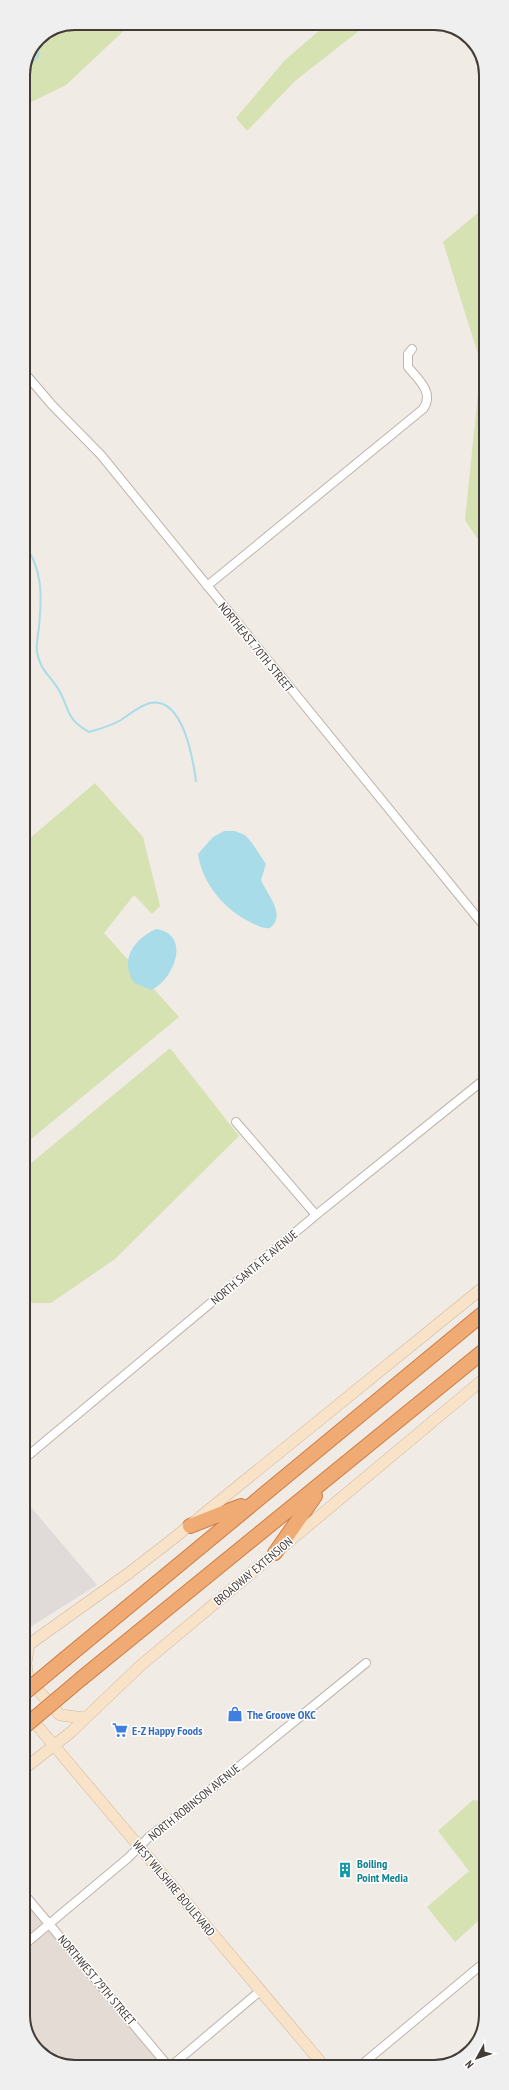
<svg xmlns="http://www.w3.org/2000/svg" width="509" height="2090" viewBox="0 0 509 2090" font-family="'PT Sans Narrow',sans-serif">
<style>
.residential{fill:#e4dcd4}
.industrial{fill:#e0dbd8}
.green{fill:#d6e2b2}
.water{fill:#a8dce8}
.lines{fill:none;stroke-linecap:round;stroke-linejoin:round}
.stream{stroke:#a8dce8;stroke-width:2}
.minor-casing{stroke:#beb4ac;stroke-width:10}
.secondary-casing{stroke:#cfb79c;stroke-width:12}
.motorway-casing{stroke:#cd7d44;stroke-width:16}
.minor{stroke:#fff;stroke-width:8}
.secondary{stroke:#f9e3c8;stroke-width:11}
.motorway{stroke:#efab73;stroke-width:14}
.motorway-bridge-casing{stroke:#cd7d44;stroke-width:16;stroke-linecap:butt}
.motorway-bridge{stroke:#efab73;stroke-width:14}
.labels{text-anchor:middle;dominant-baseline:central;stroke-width:3;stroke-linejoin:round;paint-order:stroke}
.street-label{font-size:12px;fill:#433b36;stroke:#fff}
.shop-label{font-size:12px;font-weight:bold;fill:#366cbe;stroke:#fff;text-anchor:start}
.culture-label{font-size:12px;font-weight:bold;fill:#0d838f;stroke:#fff;text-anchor:start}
.rim{fill:none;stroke:#433b36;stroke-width:2}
</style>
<rect width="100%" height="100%" fill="#f1ebe6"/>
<path class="residential" d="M24,1894L169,2067H71L41,2054L24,2025Z"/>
<path class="industrial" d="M24,1499L97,1585L24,1631Z"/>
<path class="green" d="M75,23H132L66,85L23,106V75L38,38Z
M328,23H369L295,81L247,131L236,118L285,60Z
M485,207V544L477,538L465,520L481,364L443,242Z
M95,783L143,837L160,906L152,914L134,895L104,933L179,1017L24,1145L23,890L28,886L23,880V844Z
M170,1048L239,1136L115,1259L51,1303H27L24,1299V1169Z
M473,1800L486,1802V1914L455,1942L427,1907L469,1871L438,1831Z"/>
<path class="water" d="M224,831H235L245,835L252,843L266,864L261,880C267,895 287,914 270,928C264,929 258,926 252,923C226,911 202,884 198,854L213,837Z
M156,929C192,934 174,980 151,990L134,983C119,960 134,939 156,929Z
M24,1311L30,1336L24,1369Z"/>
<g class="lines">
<path class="stream" d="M26,67L38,57L40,37
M23,542C43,569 42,595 39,627C38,635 36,644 37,652C40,672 53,677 61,694C70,713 68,720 89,732C100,729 111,726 121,720C130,714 139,706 150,703C183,696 193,759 196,781"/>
<defs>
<path id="minor" d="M23,371L52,405L101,455L485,927
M207,586L423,409C435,393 418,379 408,367V354L412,349
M236,1122L316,1215
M24,1459L316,1215L486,1078
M24,1894L169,2067
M24,1945L128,1858L149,1837L204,1795L366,1663
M360,2066L486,1961
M170,2067L260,1991"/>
<path id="secondary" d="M29,1644L26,1663L28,1679L60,1715L85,1718
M24,1648L129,1573L174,1538L486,1285
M24,1710L324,2066
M24,1769L71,1732L140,1666L486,1377"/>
<path id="motorway" d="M190,1526L241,1506
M275,1553L315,1496
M66,1658L486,1311
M82,1678L486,1349"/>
</defs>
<use href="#minor" class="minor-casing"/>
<use href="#secondary" class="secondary-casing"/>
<use href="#motorway" class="motorway-casing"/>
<use href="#minor" class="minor"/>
<use href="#secondary" class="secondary"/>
<use href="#motorway" class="motorway"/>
<defs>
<path id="motorway-bridge" d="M24,1693L66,1658
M24,1727L82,1678"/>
</defs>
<use href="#motorway-bridge" class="motorway-bridge-casing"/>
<use href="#motorway-bridge" class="motorway-bridge"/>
</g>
<defs>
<symbol id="shop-bare" viewBox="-9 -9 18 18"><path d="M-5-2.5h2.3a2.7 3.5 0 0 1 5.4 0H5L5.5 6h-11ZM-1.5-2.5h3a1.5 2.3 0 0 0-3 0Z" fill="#3f7fe0" stroke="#fff" stroke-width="2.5" paint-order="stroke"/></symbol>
<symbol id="supermarket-bare" viewBox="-9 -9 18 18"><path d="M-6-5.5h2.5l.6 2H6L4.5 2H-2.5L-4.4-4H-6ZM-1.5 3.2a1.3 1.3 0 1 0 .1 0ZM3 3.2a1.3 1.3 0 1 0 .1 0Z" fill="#3f7fe0" stroke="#fff" stroke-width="2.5" paint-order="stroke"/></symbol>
<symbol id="building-bare" viewBox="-9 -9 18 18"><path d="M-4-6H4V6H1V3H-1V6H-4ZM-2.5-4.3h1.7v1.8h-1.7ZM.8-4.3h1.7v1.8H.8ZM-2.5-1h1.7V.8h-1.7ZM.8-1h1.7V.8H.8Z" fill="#0f9aa8" stroke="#fff" stroke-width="2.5" paint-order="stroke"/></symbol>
</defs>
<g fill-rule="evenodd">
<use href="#shop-bare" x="224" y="1703" width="22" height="22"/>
<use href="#supermarket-bare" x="109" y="1719" width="22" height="22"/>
<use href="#building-bare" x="334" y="1859" width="22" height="22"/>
</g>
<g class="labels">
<g class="street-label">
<text transform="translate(256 647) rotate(51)">NORTHEAST 70TH STREET</text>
<text transform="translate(254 1267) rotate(-40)">NORTH SANTA FE AVENUE</text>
<text transform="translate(253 1571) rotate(-40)">BROADWAY EXTENSION</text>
<text transform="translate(194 1802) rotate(-39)">NORTH ROBINSON AVENUE</text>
<text transform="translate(174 1888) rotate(50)">WEST WILSHIRE BOULEVARD</text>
<text transform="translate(97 1980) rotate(50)">NORTHWEST 79TH STREET</text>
</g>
<g class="shop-label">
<text x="247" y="1714">The Groove OKC</text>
<text x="132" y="1730">E-Z Happy Foods</text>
</g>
<g class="culture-label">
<text x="357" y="1863">Boiling<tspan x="357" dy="14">Point Media</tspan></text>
</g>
</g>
<path d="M0 0H509V2090H0ZM75 30H434A45 45 0 0 1 479 75V2015A45 45 0 0 1 434 2060H75A45 45 0 0 1 30 2015V75A45 45 0 0 1 75 30Z" fill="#f0efef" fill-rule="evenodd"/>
<path class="rim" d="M75 30H434A45 45 0 0 1 479 75V2015A45 45 0 0 1 434 2060H75A45 45 0 0 1 30 2015V75A45 45 0 0 1 75 30Z"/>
<g transform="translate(477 2058) rotate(230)" stroke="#ffffff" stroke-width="3" paint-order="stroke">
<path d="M0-3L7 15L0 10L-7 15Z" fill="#433b36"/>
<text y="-6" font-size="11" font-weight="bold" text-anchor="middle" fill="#433b36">N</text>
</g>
</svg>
